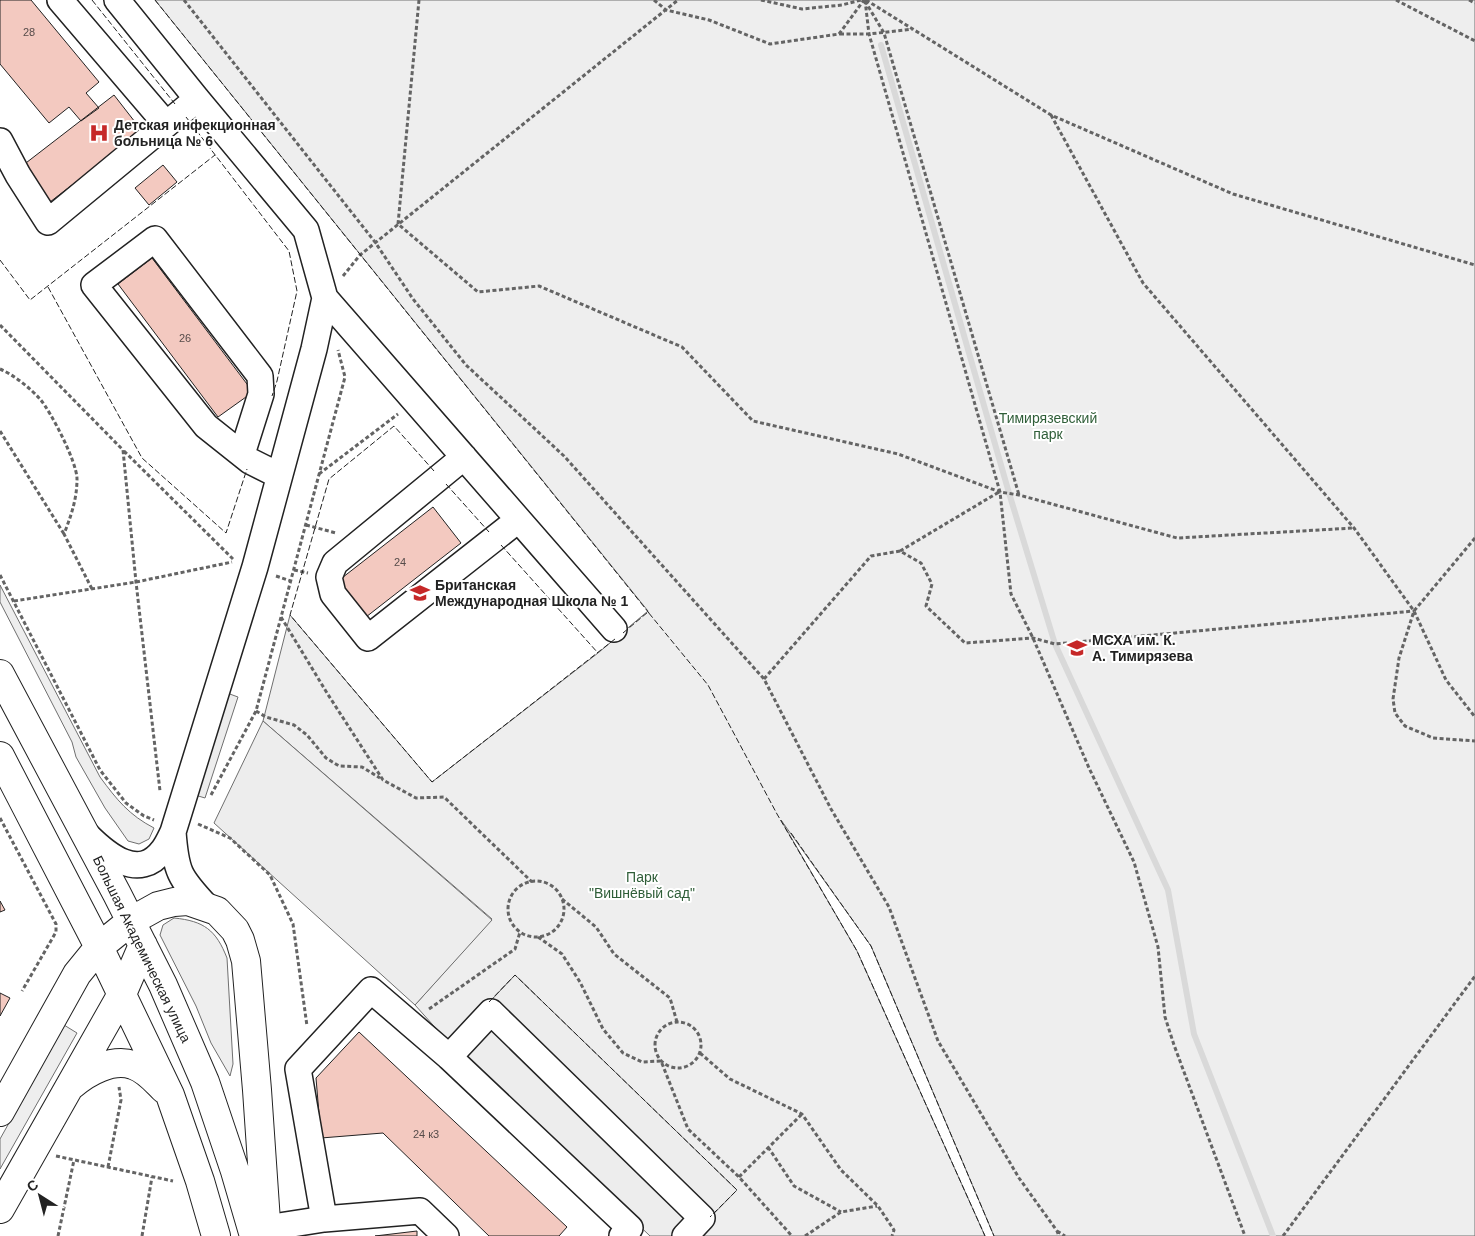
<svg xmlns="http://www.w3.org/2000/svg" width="1475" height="1236" viewBox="0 0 1475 1236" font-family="Arial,sans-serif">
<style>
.green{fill:#eee;stroke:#6f6f6f}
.parking{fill:#ededed;stroke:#6f6f6f}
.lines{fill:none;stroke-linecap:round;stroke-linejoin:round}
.stream{stroke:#d9d9d9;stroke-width:6}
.building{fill:#f3c9c0;stroke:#222}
.minor-casing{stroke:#222;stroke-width:28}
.major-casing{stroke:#222;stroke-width:30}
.path{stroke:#646464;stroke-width:3;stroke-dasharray:4 2.5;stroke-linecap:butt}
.minor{stroke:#fff;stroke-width:25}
.major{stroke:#fff;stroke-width:28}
.fence{stroke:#222;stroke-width:1;stroke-dasharray:6 2.5;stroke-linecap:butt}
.labels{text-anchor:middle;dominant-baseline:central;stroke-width:4;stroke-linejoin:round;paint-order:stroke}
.number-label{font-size:11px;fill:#564c4a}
.poi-label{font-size:14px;font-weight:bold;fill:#222;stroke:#fff;text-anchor:start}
.park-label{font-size:14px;fill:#2f5e38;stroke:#fff}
.street-label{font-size:14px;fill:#222;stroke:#fff}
</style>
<rect width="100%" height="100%" fill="#fff"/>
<path class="green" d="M155,0H1475V1236H994L871,946L781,820L857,951L985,1236H692L736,1190L515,975L450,1044L415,1005L492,919L263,721L290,615L432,782L598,653L648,611Z
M0,585L100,777C117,800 129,815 154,828L149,839L139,844L128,841L105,808L76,757L72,742L0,602Z
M174,918C204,921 216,930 227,958L233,1064L230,1076L211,1043L196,1006L160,935L163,925Z
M64,1025L77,1033L0,1169V1139Z"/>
<path class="parking" d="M227,693L238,697L205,798L195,795Z
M263,721L492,920L415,1005L214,823Z
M515,975L737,1190L692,1236H650L450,1044Z"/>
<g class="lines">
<path class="stream" d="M881,45L1009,493L1055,644L1168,890L1194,1034L1273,1236"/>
</g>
<path class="building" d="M0,0H31L99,82L86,93L99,108L81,121L69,107L49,123L0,64Z
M114,95L142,131L50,202L22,166Z
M163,165L177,182L149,205L135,188Z
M152,258L253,392L218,417L118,284Z
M433,507L461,543L366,617L338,581Z
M0,901L5,910L0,912Z
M0,993L10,998L0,1016Z
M359,1032L567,1227L559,1236H489L383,1133L321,1138L316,1078Z
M417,1231V1236H375Z"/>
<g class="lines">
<defs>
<path id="minor" d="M60,0L166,124
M117,0L197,99L306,230L325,298L614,629
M0,141L18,175L48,222L197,99
M242,454L261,394L260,376L155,239L94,285L206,426L250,461L278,475
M464,457L335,563L329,577L333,594L368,638L518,520
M173,832C176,872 179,877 206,906
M87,835C107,855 139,882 163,850C167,845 170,838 173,832L255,567L314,349L325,298
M449,1057L491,1012L702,1218L685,1236
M266,1228L324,1219
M446,1236L420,1211L324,1219L298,1069L371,990L449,1057L630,1228L622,1236"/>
<path id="major" d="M0,674L117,894L163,985L205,1082L235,1171L254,1236
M0,756L99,947L170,1095L200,1181L216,1236
M72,1085C87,1072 112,1058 133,1065C146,1069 155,1080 164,1089
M0,1112L77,974L99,947L131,921L158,906L174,902L188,901L217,911L235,930L240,940L246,961L257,1090L267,1236
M0,1209L122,994L143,945"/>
</defs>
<use href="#minor" class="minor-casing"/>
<use href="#major" class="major-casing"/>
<path class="path" d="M184,0L375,242L413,299L466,365L564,456L764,679L831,809L889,907L938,1041L1019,1178L1057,1231L1059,1236
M419,0L398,224L478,292L539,286L682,347L753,421L898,454L1000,492L1019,495L1177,538L1354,528
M654,0L666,10L709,20L770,44L839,34L864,0
M761,0L802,9L842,5L861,0
M865,0L869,34L1000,492L1011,594L1033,638L1089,768L1134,862L1158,947L1165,1017L1174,1045L1245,1236
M866,0L1051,115L1233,194L1475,265
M1396,0L1475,41
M1469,0L1475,3
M865,1L884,33L1019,495
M840,34H869L913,29
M1051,115L1143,283L1354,528L1414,611L1446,680L1475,717
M343,276L360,255L678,0
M0,325L123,450L136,582L160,791
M0,369C14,375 30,388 40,399C51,412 77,462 77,479C77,499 71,516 64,534L92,589
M0,431L64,534
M124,451L233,559
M319,474L398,414
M306,525L336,533
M1475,538L1414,611L1399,658L1393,699L1395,713L1405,726L1433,738L1475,741
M900,551L999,492
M294,570L308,573
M0,575L100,770L126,803L144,816L154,820
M276,576L291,581
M14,601L136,582L232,562
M281,617L327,693L383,780L416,798L444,797L532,882
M764,679L871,556L900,551L921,563L932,584L926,606L965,643L1033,638L1055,644L1414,611
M256,711L266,717L294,725L307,735L326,758L339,766L362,767L380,778
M211,795L256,711L345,377L338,350
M0,818L56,924V932L22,991
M198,824L230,838L270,875L293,924L307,1026
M508 909a28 28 0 1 1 56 0a28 28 0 1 1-56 0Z
M562,899L596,927L614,954L670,998L677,1022
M538,937L562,954L580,982L603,1029L623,1053L642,1062L661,1061L688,1129L739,1177L792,1236
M429,1009L515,949L520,932
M655 1045a23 23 0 1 1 46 0a23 23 0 1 1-46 0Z
M700,1053L730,1079L802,1114L841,1170L878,1206L894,1230L892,1236
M768,1147L794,1186L841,1212
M56,1156L173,1181
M108,1167L121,1100L119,1087
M739,1177L802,1114
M1057,1231L1065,1236
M58,1236L74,1160
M142,1236L152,1177
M805,1236L841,1212L877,1206
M1283,1236L1475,976"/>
<use href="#minor" class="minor"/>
<use href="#major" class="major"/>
<path class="fence" d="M92,0L175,104
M155,0L649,613
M186,117L289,251L297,291L277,381L272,396
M0,260L30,300L215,155
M48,287L142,458L226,533L247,469
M434,471L394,426L329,479L290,615L432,782L615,639
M446,484L489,532
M501,545L598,653
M623,633L648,612L708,685L777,814L857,951L985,1236
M791,833L871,946L994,1236
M489,1002L515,975L737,1190L710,1217"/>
</g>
<defs>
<symbol id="hospital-bare" viewBox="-9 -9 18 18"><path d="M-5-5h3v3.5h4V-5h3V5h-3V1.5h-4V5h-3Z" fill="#c62828" stroke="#fff" stroke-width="2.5" paint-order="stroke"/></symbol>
<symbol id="school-bare" viewBox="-9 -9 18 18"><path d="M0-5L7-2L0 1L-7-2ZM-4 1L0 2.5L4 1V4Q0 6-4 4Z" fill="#c62828" stroke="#fff" stroke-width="2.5" paint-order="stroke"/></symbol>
<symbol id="university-bare" viewBox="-9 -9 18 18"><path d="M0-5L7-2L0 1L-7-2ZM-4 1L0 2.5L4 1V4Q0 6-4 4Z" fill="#c62828" stroke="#fff" stroke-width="2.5" paint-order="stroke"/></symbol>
</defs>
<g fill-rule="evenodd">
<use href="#hospital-bare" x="85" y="119" width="28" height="28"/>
<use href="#school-bare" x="406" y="579" width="28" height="28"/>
<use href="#university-bare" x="1063" y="634" width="28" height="28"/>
</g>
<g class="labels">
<g class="number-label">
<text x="29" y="32">28</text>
<text x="185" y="338">26</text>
<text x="400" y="562">24</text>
<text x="426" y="1134">24 к3</text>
</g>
<g class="poi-label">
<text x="114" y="125">Детская инфекционная<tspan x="114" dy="16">больница № 6</tspan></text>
<text x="435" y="585">Британская<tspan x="435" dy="16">Международная Школа № 1</tspan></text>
<text x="1092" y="640">МСХА им. К.<tspan x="1092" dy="16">А. Тимирязева</tspan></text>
</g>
<g class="park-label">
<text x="1048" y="418">Тимирязевский<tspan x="1048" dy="16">парк</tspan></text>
<text x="642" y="877">Парк<tspan x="642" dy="16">"Вишнёвый сад"</tspan></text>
</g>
<g class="street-label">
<text transform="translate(142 949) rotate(64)">Большая Академическая улица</text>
</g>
</g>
<g transform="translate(40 1196) rotate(324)" stroke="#ffffff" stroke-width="4" paint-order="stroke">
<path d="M0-4L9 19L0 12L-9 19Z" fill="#222222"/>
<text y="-8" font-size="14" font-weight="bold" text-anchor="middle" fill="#222222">С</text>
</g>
</svg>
